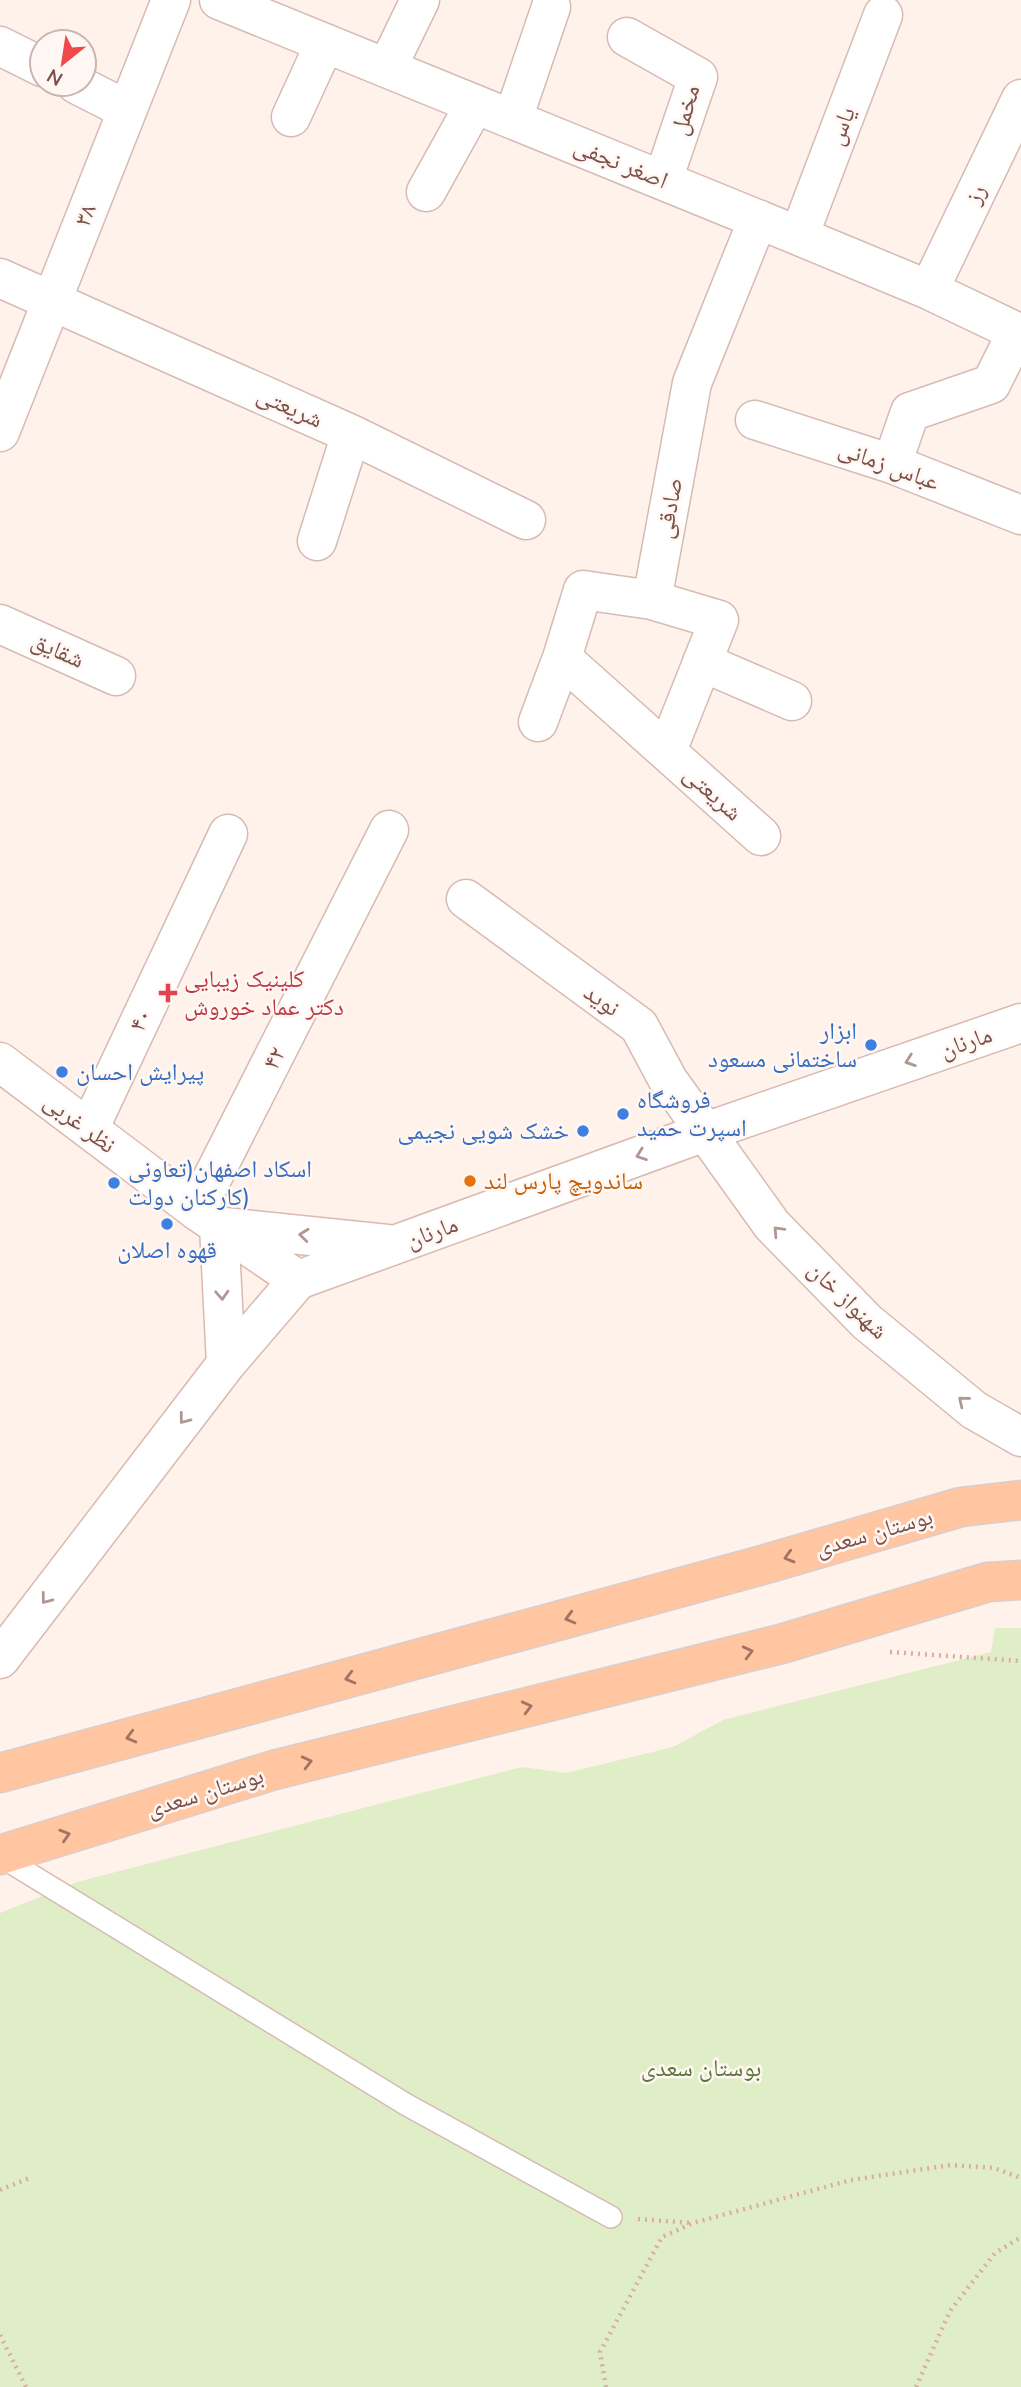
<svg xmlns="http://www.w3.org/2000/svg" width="1021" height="2387" viewBox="0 0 1021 2387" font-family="'Nunito Sans','Noto Naskh Arabic',sans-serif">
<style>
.park{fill:#e0eec7}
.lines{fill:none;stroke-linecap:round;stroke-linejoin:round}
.lane-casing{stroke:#d6bbb3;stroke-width:24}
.street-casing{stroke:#d6bbb3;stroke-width:41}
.secondary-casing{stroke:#dab9b0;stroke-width:41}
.primary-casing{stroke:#dacecc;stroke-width:41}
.path{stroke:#dcaba2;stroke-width:4.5;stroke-dasharray:2 5;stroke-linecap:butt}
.lane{stroke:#fff;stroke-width:21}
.street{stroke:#fff;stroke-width:38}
.secondary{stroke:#fff;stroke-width:38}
.primary{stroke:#ffc6a1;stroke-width:38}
.oneway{stroke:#b09792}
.oneway2{stroke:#a37464}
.health-dot{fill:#e0444e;stroke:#fff7f3;stroke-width:2.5}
.shop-dot{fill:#3f7fe0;stroke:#fff7f3;stroke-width:2.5}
.food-dot{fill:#e8710a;stroke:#fff7f3;stroke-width:2.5}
.labels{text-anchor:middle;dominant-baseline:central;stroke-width:5;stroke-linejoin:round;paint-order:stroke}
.street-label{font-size:24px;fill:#7c514a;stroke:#fff7f3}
.health-label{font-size:24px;fill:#be3a42;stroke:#fff7f3;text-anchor:start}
.shop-label{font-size:24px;fill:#366cbe;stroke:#fff7f3;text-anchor:start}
.food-label{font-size:24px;fill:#c56008;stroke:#fff7f3;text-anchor:start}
.park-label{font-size:24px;fill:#5b763b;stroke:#fff7f3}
</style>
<rect width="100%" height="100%" fill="#fef2eb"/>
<path class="park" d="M995,1628H1021V2387H0V1913L77,1882L522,1767L566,1773L673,1747L723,1720L991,1652Z"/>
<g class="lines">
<defs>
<path id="lane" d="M0,1856L407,2105L611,2217"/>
<path id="street" d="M219,0L799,236L929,290L1021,334
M627,37L698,77L663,180
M0,46L42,67
M387,68L420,0
M76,84L127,110
M291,117L325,43
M513,119L551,7
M426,192L475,104
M799,236L883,15
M0,278L351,434L526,520
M929,290L1021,99
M755,420L892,464L1021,515
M0,432L171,0
M892,464L910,412L991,384L1017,332
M317,541L351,434
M0,624L116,676
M562,658L761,836
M702,662L792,701
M538,722L562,658L583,590L652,600
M667,751L719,620L652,600L692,383L758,219
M466,899L639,1026L668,1080L772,1225L867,1322L974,1410L1021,1437
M89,1129L228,834
M196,1210L389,830"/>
<path id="secondary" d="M0,1062L196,1210L298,1280
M219,1226L226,1364
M224,1227L387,1244
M0,1659L226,1364L298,1280L705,1132L1021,1023"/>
<path id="primary" d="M0,1773L766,1564L961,1507L1021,1500
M0,1855L274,1770L781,1644L988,1582L1021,1580"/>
</defs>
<use href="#lane" class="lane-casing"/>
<use href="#street" class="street-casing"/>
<use href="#secondary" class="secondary-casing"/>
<use href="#primary" class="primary-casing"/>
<path class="path" d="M890,1652L1021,1661
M0,2190L32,2177
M638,2219L692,2223
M0,2335L26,2387
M606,2387L600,2352L662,2237L693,2223L851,2180L951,2165L994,2168L1021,2178
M916,2387L950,2311L995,2253L1021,2237"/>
<use href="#lane" class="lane"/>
<use href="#street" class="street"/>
<use href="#secondary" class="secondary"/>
<use href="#primary" class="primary"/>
</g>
<defs><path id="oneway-chevron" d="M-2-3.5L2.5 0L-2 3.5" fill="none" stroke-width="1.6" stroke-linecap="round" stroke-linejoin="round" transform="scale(1.75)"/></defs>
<g class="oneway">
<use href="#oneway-chevron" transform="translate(910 1061) rotate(161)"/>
<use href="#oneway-chevron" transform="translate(641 1155) rotate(160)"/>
<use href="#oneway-chevron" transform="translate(778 1231) rotate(-133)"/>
<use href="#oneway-chevron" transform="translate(304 1235) rotate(-174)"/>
<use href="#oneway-chevron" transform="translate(222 1295) rotate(87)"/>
<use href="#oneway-chevron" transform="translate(963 1401) rotate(-141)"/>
<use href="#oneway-chevron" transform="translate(184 1419) rotate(127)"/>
<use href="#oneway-chevron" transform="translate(46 1599) rotate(127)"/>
</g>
<g class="oneway2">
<use href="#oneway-chevron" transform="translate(789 1557) rotate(164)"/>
<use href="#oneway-chevron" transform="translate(570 1618) rotate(165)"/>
<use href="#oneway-chevron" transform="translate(748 1652) rotate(-14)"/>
<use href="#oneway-chevron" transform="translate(350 1678) rotate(165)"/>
<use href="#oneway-chevron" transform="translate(527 1707) rotate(-14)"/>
<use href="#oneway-chevron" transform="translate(131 1737) rotate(165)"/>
<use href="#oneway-chevron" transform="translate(307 1762) rotate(-14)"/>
<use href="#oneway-chevron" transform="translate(65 1835) rotate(-17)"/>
</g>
<path class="health-dot" d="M164.5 982.5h7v7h7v7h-7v7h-7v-7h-7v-7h7z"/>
<g class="shop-dot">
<circle cx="871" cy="1045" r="7"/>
<circle cx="62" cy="1072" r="7"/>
<circle cx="623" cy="1114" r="7"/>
<circle cx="583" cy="1131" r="7"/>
<circle cx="114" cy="1183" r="7"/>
<circle cx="167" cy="1224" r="7"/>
</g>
<circle class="food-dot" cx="470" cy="1181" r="7"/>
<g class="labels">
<g class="street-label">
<text transform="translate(685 110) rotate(-74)">مخمل</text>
<text transform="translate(841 126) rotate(-69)">یاس</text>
<text transform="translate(621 163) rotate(22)">اصغر نجفی</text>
<text transform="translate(975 194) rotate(-64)">رز</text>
<text transform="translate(85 215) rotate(-68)">۳۸</text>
<text transform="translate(290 407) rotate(24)">شریعتی</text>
<text transform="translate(889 465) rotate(20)">عباس زمانی</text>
<text transform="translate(669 508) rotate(-80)">صادقی</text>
<text transform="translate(58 650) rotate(24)">شقایق</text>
<text transform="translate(713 793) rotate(42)">شریعتی</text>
<text transform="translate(602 1000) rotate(35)">نوید</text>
<text transform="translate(140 1020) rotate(-65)">۴۰</text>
<text transform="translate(966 1042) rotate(-19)">مارنان</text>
<text transform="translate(274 1058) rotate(-63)">۴۲</text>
<text transform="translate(80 1123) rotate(37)">نظر غربی</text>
<text transform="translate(432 1232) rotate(-20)">مارنان</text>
<text transform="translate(848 1300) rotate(44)">شهنواز خان</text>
<text transform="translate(874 1532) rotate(-16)">بوستان سعدی</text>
<text transform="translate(205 1792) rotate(-17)">بوستان سعدی</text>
</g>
<g class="health-label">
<text x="184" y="979">کلینیک زیبایی<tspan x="184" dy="28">دکتر عماد خوروش</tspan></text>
</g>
<g class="shop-label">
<text x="857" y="1031" text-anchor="end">ابزار<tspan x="857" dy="28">ساختمانی مسعود</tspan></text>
<text x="76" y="1072">پیرایش احسان</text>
<text x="637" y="1100">فروشگاه<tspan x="637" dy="28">اسپرت حمید</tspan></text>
<text x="569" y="1131" text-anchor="end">خشک شویی نجیمی</text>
<text x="128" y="1169">اسکاد اصفهان(تعاونی<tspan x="128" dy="28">کارکنان دولت)</tspan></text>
<text x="167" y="1250" text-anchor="middle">قهوه اصلان</text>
</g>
<g class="food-label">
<text x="484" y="1181">ساندویچ پارس لند</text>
</g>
<g class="park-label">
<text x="701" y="2068">بوستان سعدی</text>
</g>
</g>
<g transform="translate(63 63) rotate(210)"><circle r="33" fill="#fff7f3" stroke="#cbb5af" stroke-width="2"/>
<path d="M0-5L12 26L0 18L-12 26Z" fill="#ef494a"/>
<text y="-10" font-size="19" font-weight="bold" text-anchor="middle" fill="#7c514a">N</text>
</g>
</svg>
